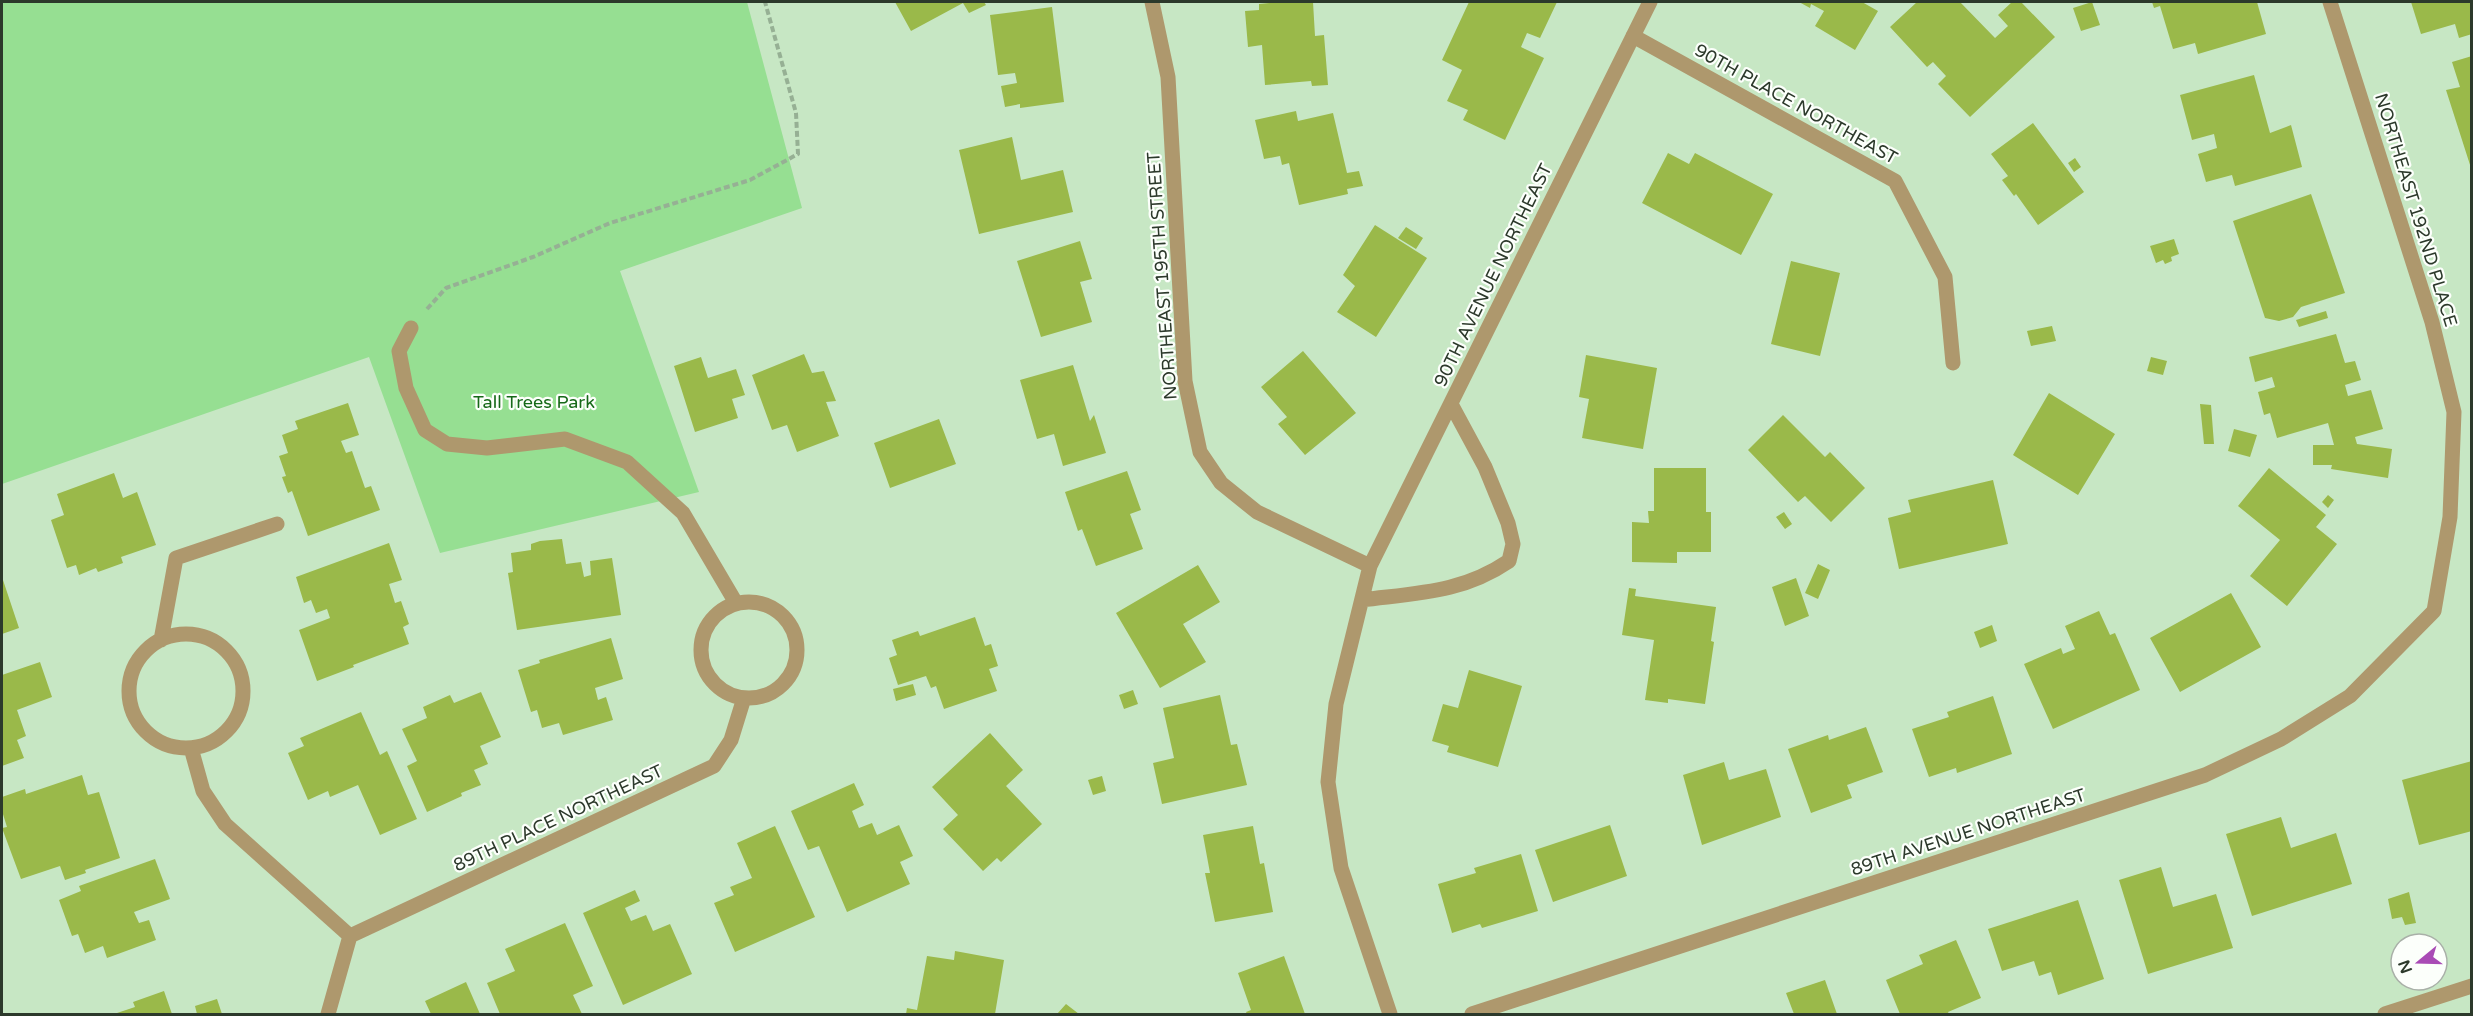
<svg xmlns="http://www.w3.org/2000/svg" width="2473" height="1016" viewBox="0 0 2473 1016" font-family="'Varela Round',sans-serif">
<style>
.green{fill:#96df92}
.building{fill:#9ab94a}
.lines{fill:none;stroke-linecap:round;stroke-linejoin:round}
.path{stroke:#96b094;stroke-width:4;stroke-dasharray:6 3;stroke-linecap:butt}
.minor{stroke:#ae986d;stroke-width:15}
.labels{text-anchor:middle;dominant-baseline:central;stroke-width:4.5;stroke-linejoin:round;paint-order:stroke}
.street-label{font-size:18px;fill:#2c392b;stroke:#fcfffb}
.park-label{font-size:18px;fill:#166918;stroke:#fcfffb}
</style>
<rect width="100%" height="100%" fill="#c7e7c4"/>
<path class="green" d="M2,2H747L802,208L620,271L699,492L440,553L369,357L2,484Z"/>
<path class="building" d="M895,2H984L986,5L969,13L963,3L911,31Z
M1282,2H1313L1315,36L1324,35L1328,85L1312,86L1311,81L1265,85L1262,45L1248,47L1245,11L1259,10V4Z
M1469,2H1557L1540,38L1527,33L1521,47L1544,58L1505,140L1463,120L1468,110L1447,101L1462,70L1442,60Z
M1799,2H1862L1878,11L1855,50L1815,26L1824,11L1811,4L1810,8Z
M1917,2H1960L1995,38L2008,26L1998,15L2012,2H2021L2055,37L1970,117L1938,84L1946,76L1933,62L1927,67L1890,27Z
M2092,2L2100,25L2081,31L2073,8Z
M2152,2H2257L2266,34L2198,54L2195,43L2173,49L2160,6L2154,8Z
M2411,2H2472V34L2459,38L2455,24L2421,34Z
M1052,7L1064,102L1020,108V104L1005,107L1001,86L1017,83L1015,73L998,75L990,15Z
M2472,56V168H2471L2446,90L2460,87L2452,62Z
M2254,75L2270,133L2291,125L2302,167L2235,186L2232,175L2206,182L2198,154L2217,148L2214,134L2192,140L2180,95Z
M1296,111L1298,121L1333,113L1347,173L1359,171L1363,186L1347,189L1348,194L1299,205L1289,163L1282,165L1280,156L1264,159L1255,120Z
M2033,123L2084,192L2038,225L2016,194L2014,196L2002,180L2008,176L1991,154Z
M1012,137L1021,180L1063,170L1073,212L979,234L959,150Z
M1668,153L1689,164L1695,153L1773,194L1741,255L1642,203Z
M2075,158L2081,167L2074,172L2068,163Z
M2311,194L2345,293L2301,307L2293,317L2279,321L2265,318L2233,221Z
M1375,225L1427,258L1376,337L1337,312L1355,286L1343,275Z
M1406,227L1423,238L1416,249L1398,238Z
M2174,239L2179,254L2171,257L2172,261L2165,264L2163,260L2156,263L2150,246Z
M1080,241L1092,279L1080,282L1092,322L1041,337L1017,261Z
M1791,261L1840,273L1820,356L1771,344Z
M2326,311L2328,318L2299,327L2296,320Z
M2052,326L2056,341L2031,346L2027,331Z
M2336,334L2345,363L2355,361L2361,380L2345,385L2348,396L2371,390L2383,429L2355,437L2357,444L2392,449L2388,478L2331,469L2332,465H2313V445H2334L2328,423L2277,438L2270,413L2264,415L2258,392L2275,387L2272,377L2255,382L2249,357Z
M1303,351L1356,413L1305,455L1278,424L1287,417L1261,387Z
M804,354L812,373L824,371L836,401L826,402L839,436L797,452L787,425L772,430L752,375Z
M1586,355L1657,368L1643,449L1582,438L1589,399L1579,397Z
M701,357L708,378L736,369L745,395L732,399L738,418L695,432L674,366Z
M2151,357L2167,361L2163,375L2147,371Z
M1073,365L1090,421L1094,415L1106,453L1063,466L1054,434L1037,439L1020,380Z
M2049,393L2115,434L2078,495L2013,455Z
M348,403L359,435L341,441L346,453L352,451L365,488L371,486L380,510L308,536L292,491L288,493L282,477L286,476L279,456L288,453L282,435L298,429L295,421Z
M2200,404L2211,405L2214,444H2204Z
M1783,415L1825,457L1830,452L1865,488L1831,522L1805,496L1798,502L1748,450Z
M939,419L956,464L890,488L874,443Z
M2234,429L2257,435L2250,457L2228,451Z
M1654,468H1706V512H1711V552H1677V563L1632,562V522L1649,523L1648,511H1654Z
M2269,468L2326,515L2316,527L2337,544L2287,606L2250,576L2280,540L2238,506Z
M1127,471L1141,510L1130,514L1143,549L1096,566L1082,529L1078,531L1065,492Z
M114,473L123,498L137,492L156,545L121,557L123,563L98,572L96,568L79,575L76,565L67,568L51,520L64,515L57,494Z
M1993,480L2008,544L1899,569L1888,518L1911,512L1908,500Z
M2328,495L2334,500L2328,508L2322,502Z
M1784,512L1792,524L1785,529L1776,517Z
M562,539L566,564L581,562L584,577L591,575L590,561L612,558L621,615L517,630L508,573L513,572L511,553L531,550V544L540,541Z
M389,543L402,580L389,584L395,603L401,601L409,624L403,627L409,644L353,665L354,667L317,681L299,630L330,618L327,609L316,613L311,600L304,603L296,577Z
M1818,564L1830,570L1818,599L1805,593Z
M1198,565L1220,602L1183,624L1206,662L1160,688L1116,613Z
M2,577L19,628L2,634Z
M1796,578L1809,616L1785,626L1772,587Z
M1629,588L1636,589L1635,596L1716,607L1711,641L1714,642L1705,704L1668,699V703L1645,700L1654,640L1622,635Z
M2231,593L2261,647L2180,692L2150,638Z
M2099,611L2110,635L2115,633L2140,690L2053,729L2024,664L2061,648L2063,654L2075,649L2065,626Z
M975,617L985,646L991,644L998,666L989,669L997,691L944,709L936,686L931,688L926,676L898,685L889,658L897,655L892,640L918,631L920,636Z
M1992,625L1997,641L1980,648L1974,632Z
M611,638L623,679L595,688L598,700L606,697L613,720L563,735L559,723L542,728L537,710L531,712L518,670L540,663L539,660Z
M40,662L52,697L17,710L26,736L17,740L24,758L2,766V675Z
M1469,670L1522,686L1498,767L1447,752L1449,746L1432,741L1443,704L1458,708Z
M913,684L916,695L896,701L893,689Z
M1133,690L1138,704L1124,709L1119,695Z
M481,692L501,737L480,746L488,764L474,770L481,785L461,793L462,796L427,812L407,766L417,761L402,729L427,718L423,707L450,695L454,703Z
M1220,695L1231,745L1237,744L1247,785L1162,804L1153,763L1174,758L1163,708Z
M1993,696L2012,754L1957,773L1956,768L1929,777L1912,729L1949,717L1947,712Z
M361,712L380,755L387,751L417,819L380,835L358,785L330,797L328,791L308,800L288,753L304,746L300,738Z
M1866,727L1883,772L1847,785L1852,798L1811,813L1788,749L1828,735L1829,740Z
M990,733L1023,770L1006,786L1042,824L1001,862L997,858L983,871L943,829L958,815L932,787Z
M2472,761V831L2419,845L2402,780Z
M1724,762L1729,780L1766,769L1781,817L1702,845L1683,775Z
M82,775L88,795L99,792L120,858L85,870L86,873L65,880L60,866L21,879L2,828L7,827L2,811V797L25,789L26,794Z
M1102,776L1106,791L1093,795L1088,780Z
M854,783L864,805L852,811L859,828L872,823L877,835L899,825L913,856L900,862L910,884L847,912L819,846L808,850L791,811Z
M2281,817L2291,848L2336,833L2352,884L2252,916L2226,834Z
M1610,825L1627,876L1553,902L1535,850Z
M775,826L815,917L735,952L714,903L734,895L730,887L752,878L737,843Z
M1253,826L1260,864L1264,863L1273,912L1215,922L1205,873H1210L1203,835Z
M1521,854L1538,911L1482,928L1480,924L1452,933L1438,884L1476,873L1474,868Z
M155,859L170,899L134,912L139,923L149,920L156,940L107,958L103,946L85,953L78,934L72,936L59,900L81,891L79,886Z
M2161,867L2173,907L2216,894L2233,948L2148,974L2119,880Z
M635,890L640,901L625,908L631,921L646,915L653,931L670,924L692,974L623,1005L583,913Z
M2409,892L2416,923L2405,925L2402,917L2392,919L2388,899Z
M2078,900L2104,979L2058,995L2051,972L2039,976L2034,961L2002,971L1988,929Z
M565,923L593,986L573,995L582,1014H500L487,983L515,971L505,949Z
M1956,940L1981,998L1948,1012L1949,1014H1900L1886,980L1923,964L1919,955Z
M955,951L1004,960L995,1014H906L907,1008L917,1010L927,956L954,960Z
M1284,956L1305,1014H1247L1246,1012L1251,1010L1238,973Z
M1825,980L1837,1014H1794L1786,993Z
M466,982L480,1014H431L425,1001Z
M164,991L172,1014H114L135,1007L133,1002Z
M217,999L222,1014H197L195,1006Z
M1066,1004L1079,1014H1057Z"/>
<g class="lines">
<path class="path" d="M427,309L446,288L533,257L610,223L750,180L798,154L796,113L765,2"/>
<path class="minor" d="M1152,2L1168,77L1185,381L1200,452L1221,483L1257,512L1370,566L1336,704L1328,782L1341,868L1390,1014
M1633,36L1895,181L1945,277L1953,363
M411,328L399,351L406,388L425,430L447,444L487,448L565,439L627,462L683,513L736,603
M1370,566L1650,2
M1362,600C1417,593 1462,593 1509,561L1513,544L1508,523L1485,467L1451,404
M701 650a48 48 0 1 1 96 0a48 48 0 1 1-96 0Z
M129 691a57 57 0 1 1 114 0a57 57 0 1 1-114 0Z
M161,640L176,558L277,524
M191,748L203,791L225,824L350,936L328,1014
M350,936L714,766L731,740L744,698
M1472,1014L2205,775L2281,739L2350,696L2434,611L2450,517L2454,412L2432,322L2330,2
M2385,1014L2472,986"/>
</g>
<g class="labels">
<g class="street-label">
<text transform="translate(1796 104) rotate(29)">90TH PLACE NORTHEAST</text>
<text transform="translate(2416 210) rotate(73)">NORTHEAST 192ND PLACE</text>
<text transform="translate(1493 275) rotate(-64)">90TH AVENUE NORTHEAST</text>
<text transform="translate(1162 276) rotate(-94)">NORTHEAST 195TH STREET</text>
<text transform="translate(558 818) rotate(-25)">89TH PLACE NORTHEAST</text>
<text transform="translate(1968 832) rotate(-18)">89TH AVENUE NORTHEAST</text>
</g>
<g class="park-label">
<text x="534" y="402">Tall Trees Park</text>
</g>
</g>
<rect width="2473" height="1016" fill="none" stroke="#2c392b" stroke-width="6"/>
<g transform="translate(2419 962) rotate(251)"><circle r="28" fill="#fcfffb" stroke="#a9b0a8" stroke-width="1.5"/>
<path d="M0-4.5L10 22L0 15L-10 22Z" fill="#a94bb5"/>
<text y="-9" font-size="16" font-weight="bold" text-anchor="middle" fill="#2c392b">N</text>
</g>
</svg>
